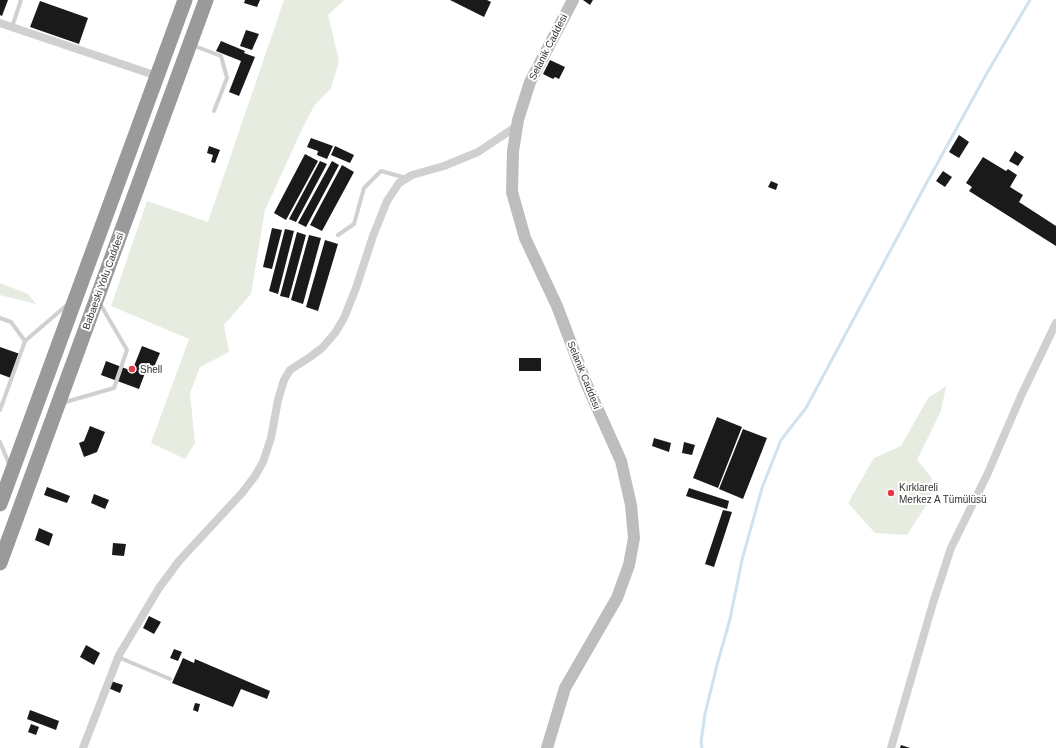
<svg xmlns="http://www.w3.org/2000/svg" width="1056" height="748" viewBox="0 0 1056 748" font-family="Helvetica,sans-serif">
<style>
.green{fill:#e6ecdf}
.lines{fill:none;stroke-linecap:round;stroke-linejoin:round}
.stream{stroke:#cfe2ee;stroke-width:3}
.building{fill:#1a1a1a}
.lane{stroke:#d0d0d0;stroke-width:4}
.street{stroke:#d0d0d0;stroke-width:8}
.secondary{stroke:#bdbdbd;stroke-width:12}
.highway{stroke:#9a9a9a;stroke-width:15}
.poi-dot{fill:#e63946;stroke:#fff;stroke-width:1.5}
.labels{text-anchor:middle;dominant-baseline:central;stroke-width:4;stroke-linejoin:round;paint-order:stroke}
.street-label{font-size:10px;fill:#333;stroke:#fff}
.poi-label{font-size:10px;fill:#333;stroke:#fff;text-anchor:start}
</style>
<rect width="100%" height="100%" fill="#fff"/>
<path class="green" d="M284,0H344L328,15L339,61L331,88L314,106L303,127L265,210L251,294L224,325L229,352L200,367L190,393L195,443L185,459L151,443L189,339L111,306L147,201L208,222Z
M0,283L28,294L36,304L0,295Z
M946,386L941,411L917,460L932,478L929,501L907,535L875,533L848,503L874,458L901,446L928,398Z"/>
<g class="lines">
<path class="stream" d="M702,748L701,742L705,714L717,665L730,619L742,560L762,488L781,440L806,408L926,184L987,73L1030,0"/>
</g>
<path class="building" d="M0,0H8L2,16L0,15Z
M245,0H260L257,7L244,3Z
M450,0H487L491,2L484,17Z
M583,0H593L590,5Z
M40,1L88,18L79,44L30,27Z
M246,30L259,34L252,50L240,46Z
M221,41L245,51L244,53L255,57L239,96L229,92L241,61L216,51Z
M550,60L565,67L559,79L555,77L553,79L543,74Z
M959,135L969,142L959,158L949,152Z
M311,138L333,146L327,159L317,155L318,151L307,147Z
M209,146L220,150L215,163L211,162L213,155L207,153Z
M335,146L354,155L350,163L331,155Z
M1015,151L1024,157L1018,166L1009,161Z
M305,154L318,161L286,220L274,213Z
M983,157L1006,171L1008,169L1017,175L1010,187L1023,195L1019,202L1056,226V246L969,191L972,187L966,183Z
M320,161L327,164L296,222L289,219Z
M332,161L339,165L306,227L298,223Z
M342,165L354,172L322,231L310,225Z
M943,171L952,177L945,187L936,181Z
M771,181L778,184L776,190L768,187Z
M272,228L282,230L272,269L263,267Z
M285,229L294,231L278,294L269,291Z
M297,232L306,235L289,298L280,296Z
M309,235L321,238L303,304L291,300Z
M325,240L338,244L318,311L306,307Z
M142,346L160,353L154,367L148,365L139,389L101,375L106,361L132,371Z
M0,347L20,354L11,378L0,374Z
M519,358H541V371H519Z
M717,417L742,427L718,488L693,478Z
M90,426L105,432L97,452L84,457L79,443L84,441Z
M743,429L767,438L743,499L719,489Z
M654,438L671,443L669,452L652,446Z
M684,442L695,445L692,455L682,453Z
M47,487L70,496L67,503L44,495Z
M689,488L729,501L727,509L686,496Z
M94,494L109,500L105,509L91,503Z
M723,510L732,512L714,567L705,564Z
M39,528L53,534L49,546L35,540Z
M113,543L126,544L124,556L112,555Z
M149,616L161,622L154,634L143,628Z
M86,645L100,653L94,665L80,657Z
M174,649L182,652L178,661L170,658Z
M183,658L194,663L195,659L270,691L267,699L241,689L233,707L172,683Z
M111,681L123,685L120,693L108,688Z
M195,703L200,704L198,712L193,710Z
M30,710L59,721L56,730L27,719Z
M31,724L39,727L36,735L28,732Z
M901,745L910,748H900Z"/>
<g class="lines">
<path class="lane" d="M12,27L21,0
M192,45L221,56L227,78L214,111
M338,235L354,224L364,188L381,171L406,178
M0,318L11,322L25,341
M62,403L114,388L127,350L99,302
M0,410L25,341L67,305
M0,442L10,466
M118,657L170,679"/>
<path class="street" d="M0,23L157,76
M83,748L119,655L159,588L179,561L242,493L255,476L263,462L271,438L278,400L284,380L290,370L310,357L322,348L335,333L344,318L356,288L373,236L387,201L399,183L412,175L444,166L478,152L517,126
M891,748L933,603L951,548L987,475L1021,396L1056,323"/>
<path class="secondary" d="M547,748L565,688L617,598L629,565L634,538L631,505L621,461L586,383L557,306L525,238L512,192L513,151L518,120L530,82L573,0"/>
<path class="highway" d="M0,504L185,0
M0,563L206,0"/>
</g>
<g class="poi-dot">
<circle cx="132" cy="369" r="4"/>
<circle cx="891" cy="493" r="4"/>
</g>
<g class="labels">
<g class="street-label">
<text transform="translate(548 47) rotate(-63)">Selanik Caddesi</text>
<text transform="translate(103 281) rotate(-70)">Babaeski Yolu Caddesi</text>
<text transform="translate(584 375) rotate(68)">Selanik Caddesi</text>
</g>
<g class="poi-label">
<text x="140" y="369">Shell</text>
<text x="899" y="487">Kırklareli<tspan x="899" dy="12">Merkez A Tümülüsü</tspan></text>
</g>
</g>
</svg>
